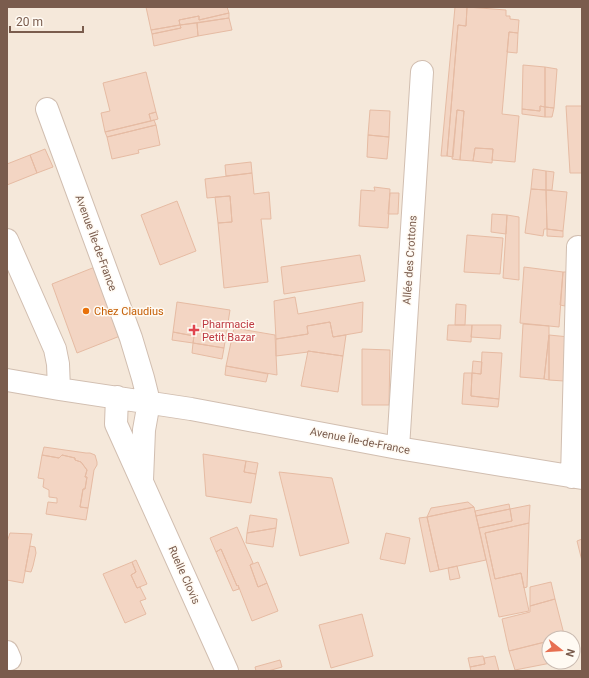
<svg xmlns="http://www.w3.org/2000/svg" width="589" height="678" viewBox="0 0 589 678" font-family="Roboto,sans-serif">
<style>
.residential{fill:#f5e8da;fill-rule:evenodd}
.building{fill:#f3d5c3;stroke:#e6bba3}
.lines{fill:none;stroke-linecap:round;stroke-linejoin:round}
.minor-casing{stroke:#d1beb0;stroke-width:24}
.minor{stroke:#fff;stroke-width:22}
.food-dot{fill:#e8710a;stroke:#fffaf3;stroke-width:1.5}
.health-dot{fill:#e0444e;stroke:#fffaf3;stroke-width:1.5}
.labels{text-anchor:middle;dominant-baseline:central;stroke-width:3;stroke-linejoin:round;paint-order:stroke}
.street-label{font-size:11px;fill:#7a5c4d;stroke:#fffaf3}
.food-label{font-size:11px;fill:#c56008;stroke:#fffaf3;text-anchor:start}
.health-label{font-size:11px;fill:#be3a42;stroke:#fffaf3;text-anchor:start}
</style>
<rect width="100%" height="100%" fill="#fdf6ec"/>
<path class="residential" d="M7,7H582V671H7ZM549,638H573V662H549Z"/>
<path class="building" d="M146,7H227L229,13L199,20V16L179,20L180,25L151,30Z
M455,7H467L466,26L458,25L447,156H441Z
M467,7L506,10V16H510V19L519,20L518,33L509,32L502,114L519,116L515,162L492,160L493,149L475,148L473,161L460,160L464,111L457,110L453,157L447,156L458,25L466,26Z
M229,13V18L180,25L179,20L199,16V20Z
M229,18L232,30L198,36L197,23Z
M197,23L198,36L154,46L152,34L181,28L180,25Z
M180,25L181,28L152,34L151,30Z
M509,32L518,33L517,53L507,52Z
M523,65L545,67V107L540,106V111L522,109Z
M545,67L557,69L554,108L545,107Z
M146,72L156,112L149,114L151,121L105,132L101,113L110,111L103,83Z
M540,106L545,107V117L522,114V109L540,111Z
M566,106H582V173H570Z
M545,107L554,108L552,117H545Z
M370,110L390,111L389,137L368,135Z
M457,110L464,111L460,160L452,159Z
M156,112L158,119L151,121L149,114Z
M154,120L156,125L107,137L105,132Z
M156,125L160,145L138,150L139,153L112,159L107,137Z
M368,135L389,137L387,159L367,157Z
M475,148L493,149L492,163L473,161Z
M45,149L53,167L37,173L30,155Z
M30,155L37,173L7,185V164Z
M251,162L252,173L226,176L225,165Z
M533,169L546,171V190L531,189Z
M546,171L554,172L552,190H546Z
M252,173L254,194L269,192L271,219H261L268,282L224,288L218,223L232,222L230,196L207,198L205,179Z
M374,187L390,189L388,228L359,226L361,190L375,191Z
M531,189L546,190L547,229H544L543,236L525,233Z
M546,190L567,192L563,231L547,229Z
M390,193H399L398,214H388Z
M230,196L232,222L218,223L215,197Z
M177,201L196,251L160,265L141,215Z
M492,214L507,215L506,234L491,232Z
M507,215L519,217V280L503,278Z
M547,229L563,231V237L547,236Z
M467,235L503,238L500,274L464,272Z
M360,255L365,281L284,294L281,267Z
M95,267L120,336L77,353L52,284Z
M524,267L563,272L559,327L520,323Z
M563,272H568L565,306L560,305Z
M295,297L298,314L363,302L362,332L333,337L330,322L307,326L308,334L276,339L274,301Z
M177,302L230,310L224,348L193,343L194,336L173,332Z
M456,304L466,305L465,325H455Z
M330,322L333,337L346,335L343,356L308,351V352L276,356V339L308,334L307,326Z
M523,324L549,326V335L544,379L520,377Z
M448,325H472L471,342L447,340Z
M472,325H501L500,339L471,337Z
M234,328L275,335L277,375L226,366Z
M173,332L194,336L193,343L172,340Z
M549,335L569,337L564,381L549,380Z
M549,335V380L544,379Z
M193,343L224,348L222,359L192,353Z
M362,349L390,350L389,405H362Z
M308,351L343,356L338,392L301,386Z
M482,352L502,353L499,399L471,396L472,373L481,374Z
M473,361L482,362L481,374L472,373Z
M226,366L268,374L266,382L225,375Z
M464,373H472L471,396L499,399L498,407L462,404Z
M44,447L86,453H90L95,455L97,462V465L94,470L88,508L80,507L83,489H85L87,477H85L87,470L81,462L75,460V458L62,455L59,458L42,455Z
M203,454L246,461L244,472L256,474L251,503L206,496Z
M42,455L59,458L62,455L75,458V460L81,462L87,470L85,477H87L85,489H83L80,507L88,508L86,520L46,514L48,502L57,503V498L49,497V490L43,487L44,479L38,478Z
M246,461L258,463L256,474L244,472Z
M279,472L332,478L349,543L300,556Z
M468,502L474,507L427,517L431,508Z
M509,504L510,509L476,516L475,511Z
M530,505L529,523L485,533L495,579L521,573L529,611L499,617L479,528L512,521L510,509Z
M474,507L486,560L439,570L427,517Z
M510,509L512,521L479,528L476,516Z
M250,515L277,519L276,528L247,533Z
M427,517L439,570L430,572L419,518Z
M529,523L527,587L524,588L521,573L495,579L485,533Z
M237,527L253,563L250,565L258,587L267,583L278,611L252,621L238,585L237,586L221,549L216,552L210,538Z
M276,528L273,547L246,543L247,533Z
M10,533L32,534L23,583L7,580V542Z
M386,533L410,538L405,564L380,559Z
M582,539V561L577,541Z
M30,546L35,547L36,553L33,566L31,572L25,571Z
M221,549L237,586L238,585L239,589L233,591L216,552Z
M136,560L147,584L137,588L131,575L136,572L132,562Z
M132,562L136,572L131,575L137,588L140,587L146,599L140,601L146,614L125,623L103,574Z
M258,562L267,583L258,587L250,565Z
M457,566L460,578L450,580L448,568Z
M551,582L555,599L530,606V587Z
M555,599L565,638H549V641L509,651L502,619L530,612V606Z
M362,614L373,656L331,668L319,625Z
M549,641V662H556L515,670L509,651Z
M483,656L485,664L470,667L468,658Z
M495,656L499,671H471L470,667L485,664L484,658Z
M280,660L282,667L268,671H256L255,667Z"/>
<g class="lines">
<defs>
<path id="minor" d="M47,109L131,338L143,378L149,402L144,430L142,480
M7,240L55,349L58,364L59,389
M7,380L59,389L191,409L398,448L582,478
M117,397L116,424L227,671
M398,448L422,72
M572,477L578,247
M7,652L10,659"/>
</defs>
<use href="#minor" class="minor-casing"/>
<use href="#minor" class="minor"/>
</g>
<circle class="food-dot" cx="86" cy="311" r="4"/>
<path class="health-dot" d="M192 324h4v4h4v4h-4v4h-4v-4h-4v-4h4z"/>
<g class="labels">
<g class="street-label">
<text transform="translate(96 243) rotate(70)">Avenue Île-de-France</text>
<text transform="translate(410 260) rotate(-86)">Allée des Crottons</text>
<text transform="translate(360 441) rotate(11)">Avenue Île-de-France</text>
<text transform="translate(184 575) rotate(66)">Ruelle Clovis</text>
</g>
<g class="food-label">
<text x="94" y="311">Chez Claudius</text>
</g>
<g class="health-label">
<text x="202" y="324">Pharmacie<tspan x="202" dy="13">Petit Bazar</tspan></text>
</g>
</g>
<rect width="589" height="678" fill="none" stroke="#7a5c4d" stroke-width="16"/>
<g transform="translate(561 650) rotate(107)"><circle r="19" fill="#fffaf3" stroke="#cabbb1"/>
<path d="M0-3L7 15L0 10L-7 15Z" fill="#e76f51"/>
<text y="-6" font-size="11" font-weight="bold" text-anchor="middle" fill="#7a5c4d">N</text>
</g>
<path d="M10 26v6h73v-6" fill="none" stroke="#7a5c4d" stroke-width="2"/>
<text x="16" y="26" font-size="12" fill="#7a5c4d" stroke="#fffaf3" stroke-width="3" paint-order="stroke">20 m</text>
</svg>
